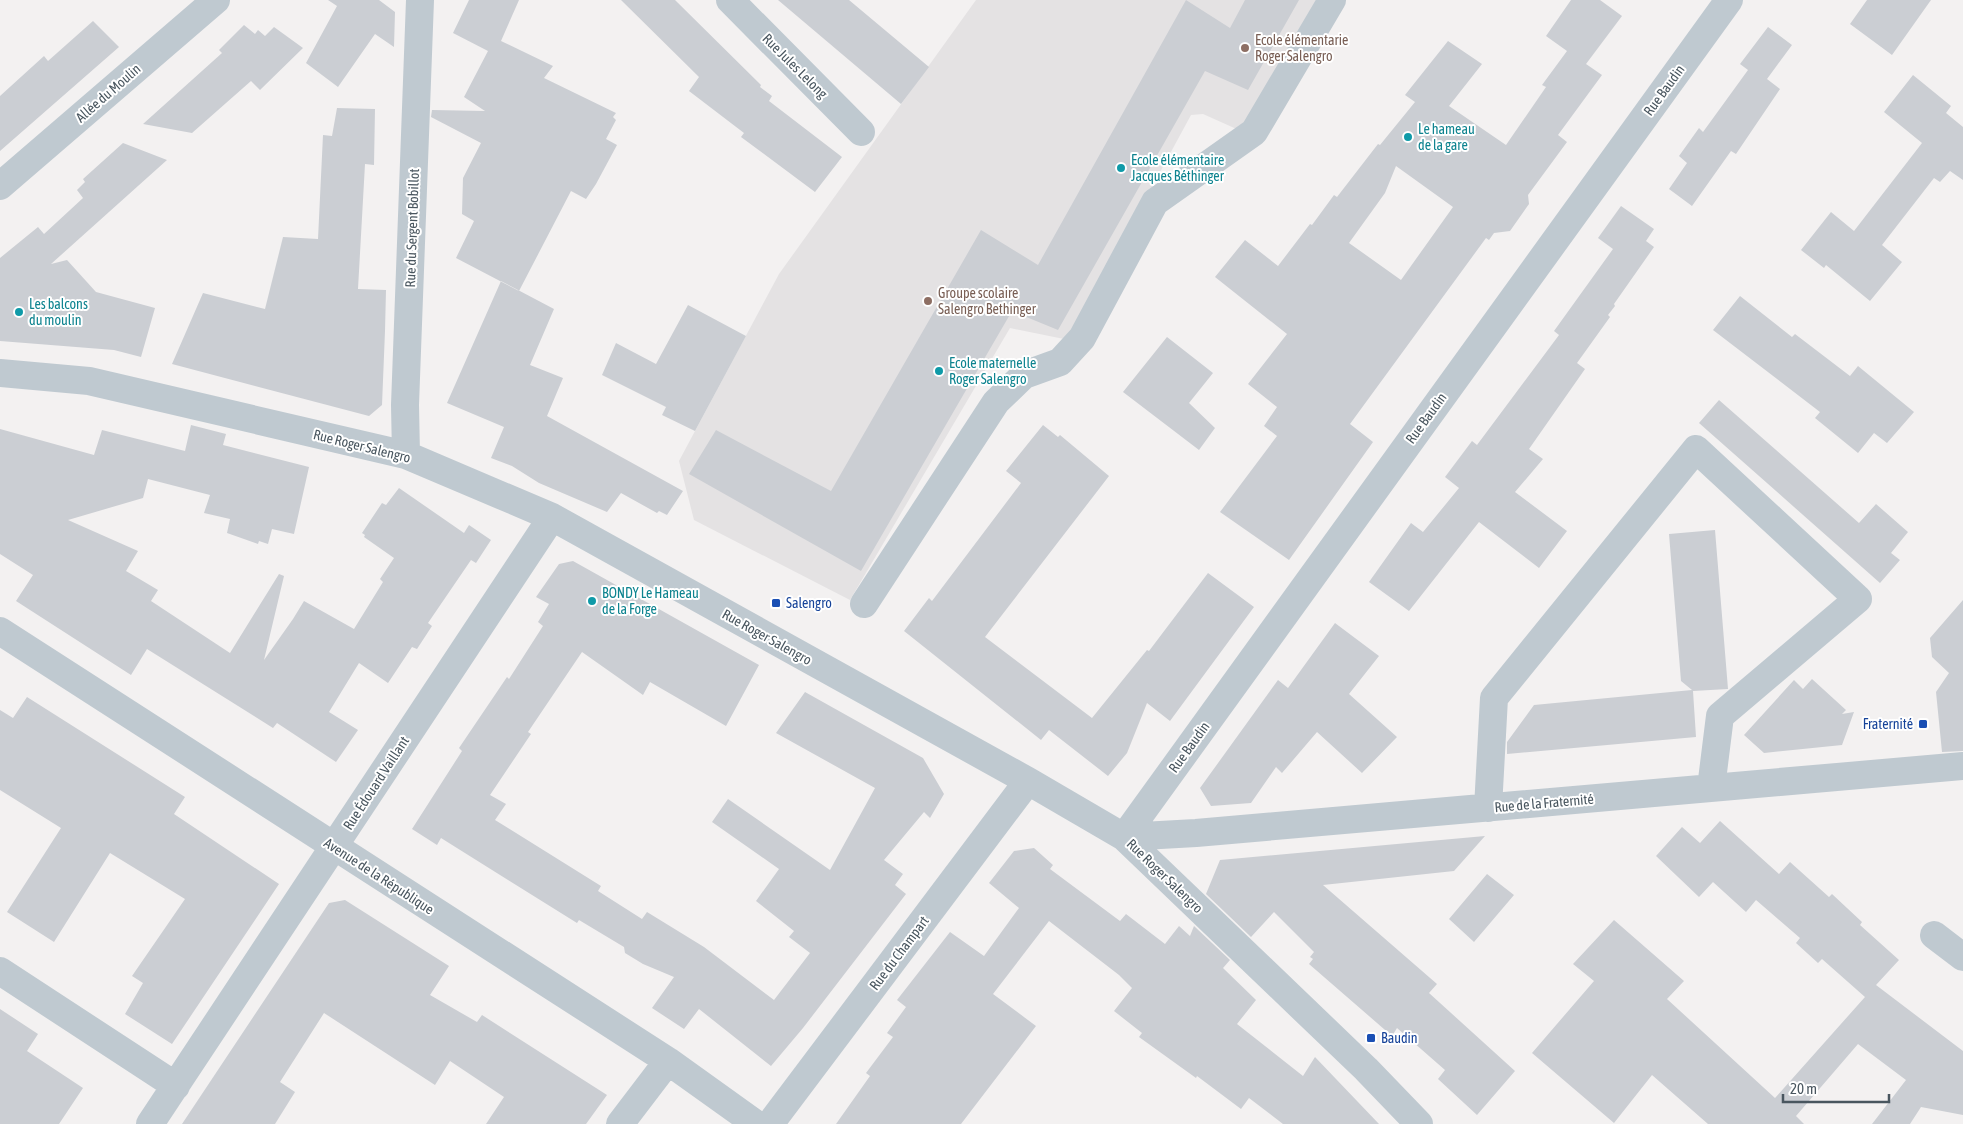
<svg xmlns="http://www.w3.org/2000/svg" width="1963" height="1124" viewBox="0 0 1963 1124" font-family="'Asap Condensed',sans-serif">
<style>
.education{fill:#e4e2e3}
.building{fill:#cbced3;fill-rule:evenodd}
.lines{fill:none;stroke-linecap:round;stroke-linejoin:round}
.minor{stroke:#bfc9d0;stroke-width:28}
.education-dot{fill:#8d6e63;stroke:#fff;stroke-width:2}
.culture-dot{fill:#0f9aa8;stroke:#fff;stroke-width:2}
.transit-dot{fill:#1a4fb4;stroke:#fff;stroke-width:2}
.labels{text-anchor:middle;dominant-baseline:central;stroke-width:4;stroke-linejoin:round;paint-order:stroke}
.education-label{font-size:14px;fill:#785e54;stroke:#fff;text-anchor:start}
.street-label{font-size:14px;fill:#49565f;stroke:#fff}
.culture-label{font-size:14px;fill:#0d838f;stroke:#fff;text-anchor:start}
.transit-label{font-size:14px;fill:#164399;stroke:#fff;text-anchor:start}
</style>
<rect width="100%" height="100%" fill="#f3f1f1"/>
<path class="education" d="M976,0H1321L1241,131L1203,114L1191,115L1069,340L1010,328L850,600L694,520L679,461L779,274Z"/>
<path class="building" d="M328,0H379L395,12L394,47L375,34L338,87L306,63L337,6Z
M469,0H519L501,41L553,66L544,78L616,113L613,117L616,120L606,139L617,145L596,184L586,199L571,191L519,291L456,258L474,221L462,214L463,178L481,143L431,117L432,110L485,111L464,97L488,51L453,33Z
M621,0H675L761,85L760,87L772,96L769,101L842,157L815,192L741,137L744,133L689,91L699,77Z
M778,0H849L929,67L901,104Z
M1186,0L1230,28L1245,0H1299L1248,90L1205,71L1058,330L1012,311L861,571L689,474L716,430L831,491L981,230L1038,265Z
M1571,0H1600L1622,16L1586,64L1602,75L1558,135L1567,142L1528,195L1529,204L1510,231L1494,233L1489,240L1486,238L1350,424L1373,442L1289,560L1220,512L1277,436L1264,426L1277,407L1248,384L1287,334L1215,277L1245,240L1278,266L1310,224L1312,225L1334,195L1337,197L1378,144L1380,145L1415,102L1405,95L1448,41L1482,64L1449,106L1506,145L1546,87L1542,85L1567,51L1546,36ZM1396,166L1453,207L1401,280L1349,243L1385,193Z
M1867,0H1931L1892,55L1850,24Z
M93,21L119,47L0,151V96L44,56L48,61Z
M244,25L255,34L258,30L265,36L274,27L303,48L260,90L251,81L192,133L143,124L222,53L219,50Z
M1768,27L1792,45L1767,79L1780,89L1736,154L1731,151L1692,206L1669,189L1687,163L1679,156L1699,128L1703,132L1748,70L1740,64Z
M1913,75L1951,106L1946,113L1963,127V180L1950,171L1940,182L1934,178L1882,245L1902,262L1870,301L1826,265L1824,268L1801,250L1831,212L1854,231L1922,143L1884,112Z
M337,108L375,109L374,165L365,164L358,289L386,290L385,331L382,405L369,416L172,364L203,293L265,309L283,237L318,239L323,135L332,136Z
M123,143L167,160L51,264L67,260L96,292L155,308L141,357L114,350L0,341V258L38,227L44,234L83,198L77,190L85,182L83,179Z
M1621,206L1654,229L1646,241L1654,247L1614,304L1615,306L1608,315L1610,317L1577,363L1585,369L1529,449L1543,459L1515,492L1567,531L1539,568L1479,522L1409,611L1369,582L1411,523L1423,532L1459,488L1445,477L1472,441L1477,445L1559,335L1554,331L1613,249L1598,238Z
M501,281L554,309L530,365L563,378L547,416L683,491L667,515L659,511L657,513L621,493L607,512L539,483L512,466L491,458L504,427L447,403Z
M1740,296L1792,337L1795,334L1850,376L1858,366L1914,412L1887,443L1874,433L1858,453L1815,418L1820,412L1713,330Z
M688,305L746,336L695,431L662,415L666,407L602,375L616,343L656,364Z
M1167,337L1213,373L1189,403L1215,428L1199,450L1123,392Z
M1719,400L1859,523L1876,504L1908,532L1891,553L1900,560L1880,583L1699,423Z
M191,425L226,434L223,445L309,467L294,534L272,529L268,544L259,541L258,544L227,533L230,519L204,513L210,495L148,479L143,498L68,520L138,551L126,571L158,590L151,601L230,653L279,574L284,576L264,660L293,619L334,647L293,619L304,601L354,629L383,582L380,579L394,558L364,537L365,535L362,533L382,503L386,505L399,488L464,533L469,525L491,540L476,563L471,560L428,623L432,626L417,649L412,647L388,683L359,663L329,712L358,730L336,762L277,723L273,728L147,649L131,675L16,601L33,575L0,554V429L94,455L102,430L185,451Z
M1043,425L1058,437L1060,435L1109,476L985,637L1092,718L1147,650L1149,651L1208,573L1254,607L1170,721L1147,703L1127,753L1108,776L1049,730L1041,740L904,631L929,598L932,601L1021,483L1006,471Z
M1715,530L1728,689L1693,691L1696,737L1507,754V742L1534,705L1692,690L1681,681L1669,534Z
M573,561L759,665L726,726L650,682L643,695L582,652L528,732L531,734L490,795L506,804L495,820L601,886L598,891L642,919L647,912L704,947L774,1000L810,953L789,937L794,931L756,901L779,869L712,822L728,799L830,870L875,788L776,733L805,692L923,758L944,794L930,818L924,812L884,860L903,874L895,885L906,894L803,1028L771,1066L699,1009L684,1029L652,1008L674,977L643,964L625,953L624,947L579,920L577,923L441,838L437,845L412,829L462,751L459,748L507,677L509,679L543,626L538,622L549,604L536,597L559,564Z
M1963,600V751L1942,752L1936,692L1949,673L1932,657L1930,638Z
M1335,623L1379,656L1349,694L1397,737L1362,773L1317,732L1282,773L1276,767L1251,803L1211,806L1200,788L1278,680L1288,688Z
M1812,679L1846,710L1842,714L1854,712L1842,745L1764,753L1744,735L1794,680L1803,689Z
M27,697L185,797L174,814L279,884L172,1044L125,1014L143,983L132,976L185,899L110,853L54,942L7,912L61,828L0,790V710L13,718Z
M1720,821L1779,874L1790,862L1829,897L1832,894L1862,922L1860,925L1899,960L1876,985L1963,1051V1115L1921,1107L1910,1124H1872L1906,1080L1858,1044L1796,1116L1804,1124H1708L1652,1075L1614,1123L1532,1053L1594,981L1573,964L1614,920L1684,981L1667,999L1775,1098L1865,997L1822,959L1818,963L1796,943L1800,938L1756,900L1746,912L1713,882L1699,897L1656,856L1682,827L1700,843Z
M1485,836L1454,871L1323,885L1437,984L1429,993L1515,1071L1477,1115L1438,1079L1445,1070L1397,1028L1392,1036L1309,964L1313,959L1310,957L1314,952L1274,912L1251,937L1206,894L1220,860Z
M1034,848L1053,865L1050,869L1120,921L1126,914L1165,944L1179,926L1190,936L1194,926L1230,960L1223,968L1256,1000L1237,1024L1303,1076L1315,1057L1379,1124H1283L1249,1098L1241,1109L1197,1076L1196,1078L1139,1037L1142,1033L1114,1011L1132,988L1119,975L1049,921L993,994L1036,1026L961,1124H836L870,1076L866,1073L893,1037L887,1033L906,1007L897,1000L950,932L984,956L1019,908L989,883L1014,851Z
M1487,874L1514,895L1474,942L1449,919Z
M345,900L449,966L430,995L477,1022L482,1015L607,1095L586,1124H486L504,1097L450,1061L435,1085L324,1013L280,1082L295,1092L275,1124H182L329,903Z
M0,1009L38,1034L27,1051L83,1088L59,1124H0Z"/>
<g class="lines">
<path class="minor" d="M730,0L861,132
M0,186L216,0
M0,373L89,381L406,455L552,517L1028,781L1124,837L1366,1069L1419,1124
M406,455L405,405L420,0
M864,604L996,402L1024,375L1060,362L1082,338L1155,202L1254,132L1332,0
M0,631L668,1061L756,1124
M1488,808L1494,698L1696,449L1858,599L1720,716L1711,788
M1124,837L1729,0
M1124,837L1196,833L1963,766
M1934,935L1963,957
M0,971L176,1086
M150,1124L552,517
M620,1124L668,1061
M770,1124L1028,781"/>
</g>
<g class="education-dot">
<circle cx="1245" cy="48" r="5"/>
<circle cx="928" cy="301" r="5"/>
</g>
<g class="culture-dot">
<circle cx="1408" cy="137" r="5"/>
<circle cx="1121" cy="168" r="5"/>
<circle cx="19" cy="312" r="5"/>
<circle cx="939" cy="371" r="5"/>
<circle cx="592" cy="601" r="5"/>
</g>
<g class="transit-dot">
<rect x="771" y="598" width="10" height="10" rx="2.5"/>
<rect x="1918" y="719" width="10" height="10" rx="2.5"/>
<rect x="1366" y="1033" width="10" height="10" rx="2.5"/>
</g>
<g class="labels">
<g class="education-label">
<text x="1255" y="40">Ecole élémentarie<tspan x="1255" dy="16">Roger Salengro</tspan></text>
<text x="938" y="293">Groupe scolaire<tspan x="938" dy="16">Salengro Bethinger</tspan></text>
</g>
<g class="street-label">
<text transform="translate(795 66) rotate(45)">Rue Jules Lelong</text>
<text transform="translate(1664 90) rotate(-54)">Rue Baudin</text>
<text transform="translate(108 93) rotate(-41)">Allée du Moulin</text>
<text transform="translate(412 228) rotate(-88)">Rue du Sergent Bobillot</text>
<text transform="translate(1426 418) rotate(-54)">Rue Baudin</text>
<text transform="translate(362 446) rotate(14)">Rue Roger Salengro</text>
<text transform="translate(767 637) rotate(29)">Rue Roger Salengro</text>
<text transform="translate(1189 747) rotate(-54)">Rue Baudin</text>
<text transform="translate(376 783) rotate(-57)">Rue Édouard Vaillant</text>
<text transform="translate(1544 803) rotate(-5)">Rue de la Fraternité</text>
<text transform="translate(379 876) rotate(33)">Avenue de la République</text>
<text transform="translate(1165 876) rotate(44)">Rue Roger Salengro</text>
<text transform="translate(899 953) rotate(-53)">Rue du Champart</text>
</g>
<g class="culture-label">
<text x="1418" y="129">Le hameau<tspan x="1418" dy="16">de la gare</tspan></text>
<text x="1131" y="160">Ecole élémentaire<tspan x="1131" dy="16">Jacques Béthinger</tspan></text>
<text x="29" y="304">Les balcons<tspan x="29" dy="16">du moulin</tspan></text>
<text x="949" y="363">Ecole maternelle<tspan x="949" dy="16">Roger Salengro</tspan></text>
<text x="602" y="593">BONDY Le Hameau<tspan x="602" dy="16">de la Forge</tspan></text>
</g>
<g class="transit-label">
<text x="786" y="603">Salengro</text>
<text x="1913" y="724" text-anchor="end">Fraternité</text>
<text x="1381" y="1038">Baudin</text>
</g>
</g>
<path d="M1783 1094v8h106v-8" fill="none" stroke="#49565f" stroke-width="2.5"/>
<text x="1790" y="1094" font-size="15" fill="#49565f" stroke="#ffffff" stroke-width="4" paint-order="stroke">20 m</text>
</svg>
